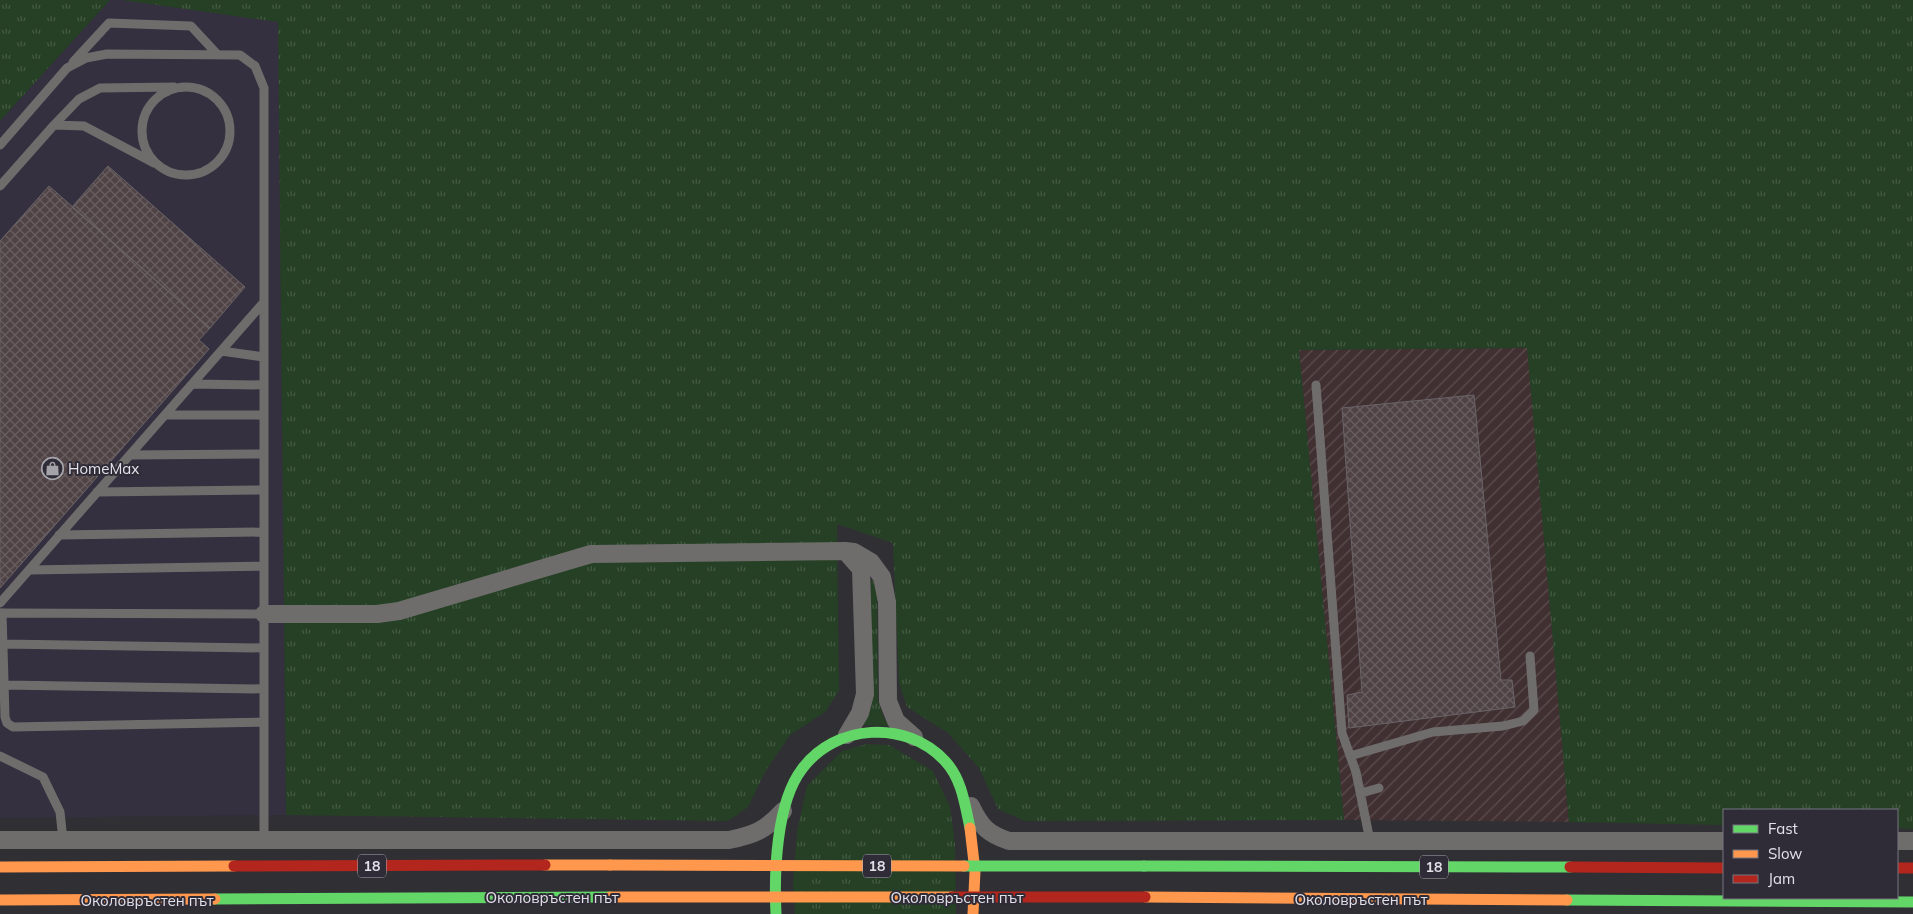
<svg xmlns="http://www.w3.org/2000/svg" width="1913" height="914" viewBox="0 0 1913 914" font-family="Mulish,sans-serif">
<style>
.built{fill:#34303f}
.industrial{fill:url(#industrial-furrows)}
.grass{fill:url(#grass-tufts)}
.building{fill:url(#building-cross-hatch);stroke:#696568}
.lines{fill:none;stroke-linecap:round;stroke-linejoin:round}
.lane{stroke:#6f6d6c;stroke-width:9}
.street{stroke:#6f6d6c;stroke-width:18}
.fast{stroke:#63d668;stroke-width:11}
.slow{stroke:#ff974d;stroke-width:11}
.jam{stroke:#b3261e;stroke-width:11}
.fast-bridge{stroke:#63d668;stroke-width:11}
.slow-bridge{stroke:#ff974d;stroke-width:11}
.jam-bridge{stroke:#b3261e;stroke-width:11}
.labels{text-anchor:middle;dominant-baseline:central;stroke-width:4;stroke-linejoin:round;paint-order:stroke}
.shield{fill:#2f2c37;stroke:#adabb3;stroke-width:1}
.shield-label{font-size:14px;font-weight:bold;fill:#e3e1e8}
.poi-label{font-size:15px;fill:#e3e1e8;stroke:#2f2c37;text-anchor:start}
.street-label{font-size:15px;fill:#e3e1e8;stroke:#2f2c37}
</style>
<defs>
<pattern id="industrial-furrows" width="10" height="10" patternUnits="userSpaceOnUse" patternTransform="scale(1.25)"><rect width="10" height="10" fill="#413031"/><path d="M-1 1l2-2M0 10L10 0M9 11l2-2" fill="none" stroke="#5c4e4f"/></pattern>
<pattern id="grass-tufts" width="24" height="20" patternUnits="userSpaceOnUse" patternTransform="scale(1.25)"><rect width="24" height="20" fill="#254024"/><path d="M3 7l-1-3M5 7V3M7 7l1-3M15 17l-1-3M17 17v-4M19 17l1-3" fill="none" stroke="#445b44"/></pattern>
<pattern id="building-cross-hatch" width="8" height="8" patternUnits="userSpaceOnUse" patternTransform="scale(1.25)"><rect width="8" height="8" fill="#504345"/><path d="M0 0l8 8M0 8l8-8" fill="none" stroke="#695e60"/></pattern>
</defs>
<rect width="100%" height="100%" fill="#302f34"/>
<path class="built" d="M110,0H122L278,21L286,815L0,818V121Z"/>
<path class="industrial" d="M1528,348L1569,822L1344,820L1299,350Z"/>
<path class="grass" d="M0,0H110L0,121Z
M122,0H1913V829L1897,828V810H1724V825L1569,822L1527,348L1299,350L1344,820L1025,821L998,809L979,768L948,733L907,707L899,683L893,543L837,524L839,691L825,712L790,735L765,772L748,807L728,821L286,815L278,22Z
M872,579L877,591L878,700L883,716L889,726L860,725L871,694V581Z
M867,744L889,745L933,771L950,807L955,844L956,914H795L793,885L797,831L807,786L842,751Z"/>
<path class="building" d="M108,166L245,287L210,328L72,207Z
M49,186L210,328L199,340L209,349L0,588V241Z
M1474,395L1501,680H1512L1515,707L1349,728L1347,695L1362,692L1342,408Z"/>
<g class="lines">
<path class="lane" d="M73,62L109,23L191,26L217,54
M142 131a44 44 0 1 1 88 0a44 44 0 1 1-88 0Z
M54,125L84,126L154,163
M0,145L67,68L86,58L107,54L240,55L255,66L264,88V839
M0,186L54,125L79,99L100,88L174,87
M221,351L264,357
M193,384L264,385
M1316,385L1342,733L1356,772L1370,841
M165,415H264
M130,455L264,454
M97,492L264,490
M59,535L264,532
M29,570L264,566
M0,603L264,302
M0,613L264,614
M2,613L5,717L7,723L13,727L264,722
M3,644L264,648
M4,685L264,689
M0,756L43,777L60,812L63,840
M1350,756L1433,732L1503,726L1523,721L1534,710L1530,656
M1361,793L1379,788"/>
<path class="street" d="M264,614H377L399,611L591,554L845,551L854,552L871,562L882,577L887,602L888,701L896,721L914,737
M847,735L860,713L865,694L861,569L847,553
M971,806C981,827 988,834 1009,841H1724
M0,840H729C754,835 766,830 783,811
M1897,841H1913"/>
<path class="fast" d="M1144,866L1570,867
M215,899L610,897
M1567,900L1913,902
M776,914C774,873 776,803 802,769C835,724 906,719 945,761C962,779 965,805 970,828"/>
<path class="slow" d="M970,828L975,871L973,914
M545,865H610
M0,867L234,866
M1145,897L1567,900
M0,900L215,899"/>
<path class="jam" d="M234,866L545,865
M1570,867L1724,868
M1897,868H1913"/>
<path class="fast-bridge" d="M964,866H1144"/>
<path class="slow-bridge" d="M610,865L964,866
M610,897H952"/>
<path class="jam-bridge" d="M952,897H1145"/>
</g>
<defs>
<symbol id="shop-ring" viewBox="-11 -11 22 22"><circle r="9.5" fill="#2f2c37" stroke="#a4a3a9" stroke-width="1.5"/><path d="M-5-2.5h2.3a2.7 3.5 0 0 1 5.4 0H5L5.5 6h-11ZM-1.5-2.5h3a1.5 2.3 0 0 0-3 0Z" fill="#a4a3a9"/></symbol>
</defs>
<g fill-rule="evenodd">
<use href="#shop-ring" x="40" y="456" width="25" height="25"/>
</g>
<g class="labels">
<g class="shield">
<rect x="358" y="854.5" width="28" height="23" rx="4"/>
<rect x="863" y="854.5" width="28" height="23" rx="4"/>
<rect x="1420" y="855.5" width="28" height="23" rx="4"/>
</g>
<g class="shield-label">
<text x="372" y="866">18</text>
<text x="877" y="866">18</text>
<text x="1434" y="867">18</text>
</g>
<g class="poi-label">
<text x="68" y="468">HomeMax</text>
</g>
<g class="street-label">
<text x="552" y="897">Околовръстен път</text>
<text x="957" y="897">Околовръстен път</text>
<text x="1361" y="899">Околовръстен път</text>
<text x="147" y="900">Околовръстен път</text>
</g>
</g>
<rect x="1723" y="809" width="175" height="90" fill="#2f2c37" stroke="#77747e"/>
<rect x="1733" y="825" width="25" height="8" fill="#63d668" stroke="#77747e"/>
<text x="1768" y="834" font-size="15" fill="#e3e1e8">Fast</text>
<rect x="1733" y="850" width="25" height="8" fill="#ff974d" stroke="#77747e"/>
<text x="1768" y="859" font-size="15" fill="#e3e1e8">Slow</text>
<rect x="1733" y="875" width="25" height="8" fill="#b3261e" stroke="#77747e"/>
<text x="1768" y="884" font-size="15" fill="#e3e1e8">Jam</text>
</svg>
